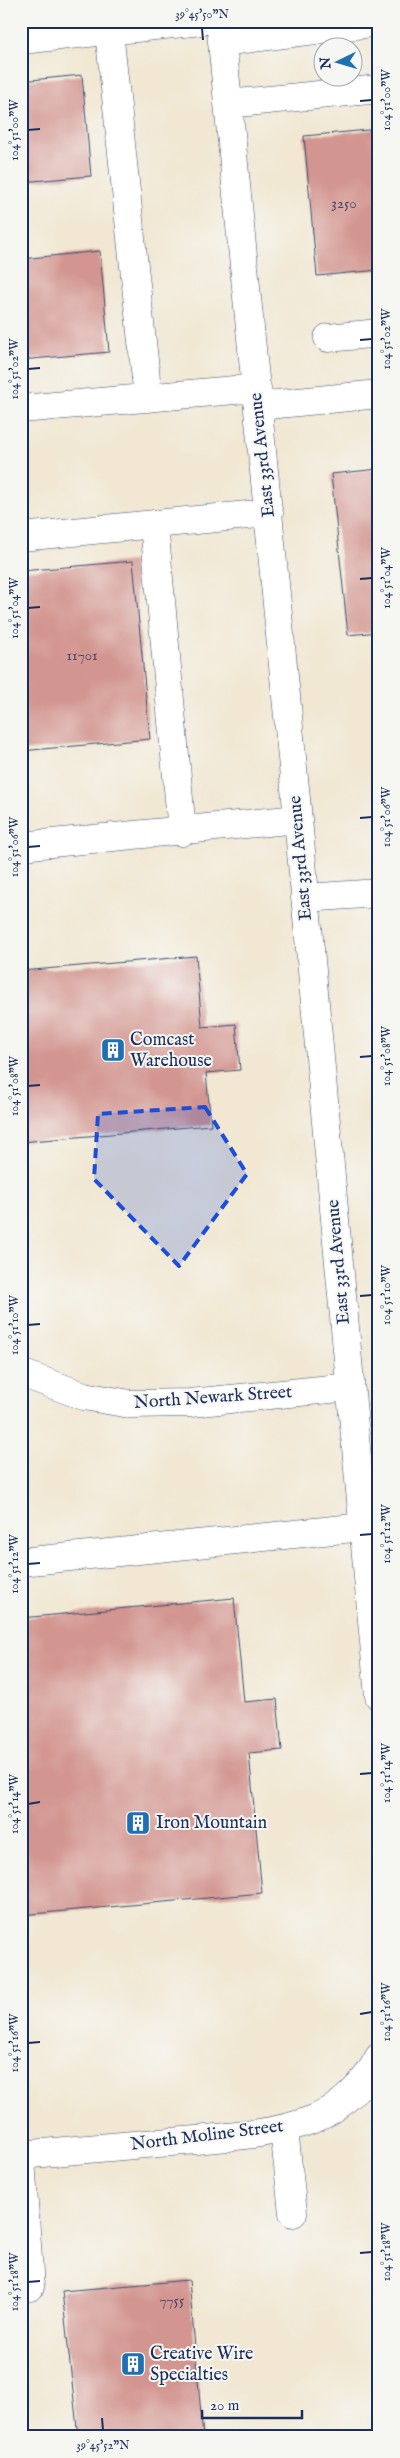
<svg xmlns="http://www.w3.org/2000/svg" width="400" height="2458" viewBox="0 0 400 2458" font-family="'IM FELL English',serif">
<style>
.building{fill:#d39590}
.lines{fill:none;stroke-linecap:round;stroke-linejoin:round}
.minor-casing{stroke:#3b4b6f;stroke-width:29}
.minor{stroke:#fff;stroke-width:28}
.marked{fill:#1d4ed8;fill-opacity:0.2;stroke:#1d4ed8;stroke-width:4;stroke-dasharray:10 6;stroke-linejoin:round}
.ticks{fill:none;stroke:#1b2f5e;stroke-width:2}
.labels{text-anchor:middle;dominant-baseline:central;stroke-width:4;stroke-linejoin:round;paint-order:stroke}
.number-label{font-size:15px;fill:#49486a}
.street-label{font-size:18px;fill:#1b2f5e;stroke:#f6f6f2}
.poi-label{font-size:18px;fill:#1b2f5e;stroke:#f6f6f2;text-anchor:start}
.neatline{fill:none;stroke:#1b2f5e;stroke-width:2}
.ticks-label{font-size:12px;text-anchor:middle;fill:#1b2f5e}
</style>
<rect width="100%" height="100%" fill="#f6f6f2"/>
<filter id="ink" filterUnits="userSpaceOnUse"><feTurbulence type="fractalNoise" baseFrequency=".02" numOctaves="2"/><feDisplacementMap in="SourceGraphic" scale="10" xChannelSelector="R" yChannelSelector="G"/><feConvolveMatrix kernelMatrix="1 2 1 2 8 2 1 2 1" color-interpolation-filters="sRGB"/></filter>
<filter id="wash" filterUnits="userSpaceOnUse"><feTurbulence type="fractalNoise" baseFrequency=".0096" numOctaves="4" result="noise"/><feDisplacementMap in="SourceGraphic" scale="20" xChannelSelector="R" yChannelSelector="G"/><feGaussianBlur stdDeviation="1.12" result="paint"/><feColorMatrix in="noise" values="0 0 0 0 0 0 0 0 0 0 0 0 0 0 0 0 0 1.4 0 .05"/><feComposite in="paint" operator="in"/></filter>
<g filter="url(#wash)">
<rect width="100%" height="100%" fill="#f1e7d2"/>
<g id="blocks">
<path class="building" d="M82,75L91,176L21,182V81Z
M379,129V270L317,276L304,136Z
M100,251L109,352L21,360V259Z
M379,469V632L348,635L331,474Z
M133,561L150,739L21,751V571Z
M196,956L202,1027L236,1024L240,1070L206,1073L211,1125L21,1142V971Z
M234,1598L244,1702L277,1699L282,1750L249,1753L262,1893L21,1915V1618Z
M189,2280L203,2437H78L62,2291Z"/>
</g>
</g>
<g filter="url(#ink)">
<use href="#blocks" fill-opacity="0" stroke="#3b4b6f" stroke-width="1"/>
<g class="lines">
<defs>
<path id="minor" d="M220,21L298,819L379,1696
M109,31L148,398
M21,40L202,21
M222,42L379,22
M228,104L379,89
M328,338L379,333
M258,406L379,394
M21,409L257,388
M154,524L182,832
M21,537L269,513
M21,846L298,819
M305,898L379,893
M21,1373L84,1396L130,1404L190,1403L350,1387
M21,1562L363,1527
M284,2129L293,2213
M21,2155C75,2150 130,2145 184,2141C227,2137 273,2135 314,2119C341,2108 366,2083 379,2057
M21,2160L30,2287"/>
</defs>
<use href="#minor" class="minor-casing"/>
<use href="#minor" class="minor"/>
</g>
</g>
<path class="marked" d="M205,1107L247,1174L179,1266L94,1179L98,1114Z"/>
<path class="ticks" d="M202,28L203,40M360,101L372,100M28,130L40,129M360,340L372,339M28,369L40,368M360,579L372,578M28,608L40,607M360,818L372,817M28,847L40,846M360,1057L372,1056M28,1086L40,1085M360,1296L372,1295M28,1325L40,1324M360,1535L372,1534M28,1564L40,1563M360,1774L372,1773M28,1804L40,1802M360,2014L372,2012M28,2043L40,2042M360,2253L372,2252M28,2282L40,2281M102,2418L103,2430"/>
<defs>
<symbol id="building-square" viewBox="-11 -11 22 22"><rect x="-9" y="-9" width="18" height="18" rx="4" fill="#1f6fb2" stroke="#f6f6f2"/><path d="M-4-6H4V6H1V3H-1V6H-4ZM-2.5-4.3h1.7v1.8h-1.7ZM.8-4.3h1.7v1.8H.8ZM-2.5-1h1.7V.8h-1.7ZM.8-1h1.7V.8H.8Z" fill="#fff"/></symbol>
</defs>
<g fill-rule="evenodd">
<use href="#building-square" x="99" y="1036" width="28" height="28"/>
<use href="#building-square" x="124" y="1809" width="28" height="28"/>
<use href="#building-square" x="119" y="2350" width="28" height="28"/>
</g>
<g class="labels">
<g class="number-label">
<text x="344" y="203">3250</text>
<text x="82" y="655">11701</text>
<text x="172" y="2300">7755</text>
</g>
<g class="street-label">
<text transform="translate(263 455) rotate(-96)">East 33rd Avenue</text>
<text transform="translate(301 858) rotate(-95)">East 33rd Avenue</text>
<text transform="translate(339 1262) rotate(-95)">East 33rd Avenue</text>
<text transform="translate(213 1398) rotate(-4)">North Newark Street</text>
<text transform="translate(207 2136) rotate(-7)">North Moline Street</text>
</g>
<g class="poi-label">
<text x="130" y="1040">Comcast<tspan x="130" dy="21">Warehouse</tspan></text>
<text x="156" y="1823">Iron Mountain</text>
<text x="150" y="2354">Creative Wire<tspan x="150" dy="21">Specialties</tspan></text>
</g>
</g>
<rect width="400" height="2458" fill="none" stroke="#f6f6f2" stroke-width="55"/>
<g transform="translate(338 62) rotate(265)"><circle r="24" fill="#f6f6f2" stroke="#9ea6b7"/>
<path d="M0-4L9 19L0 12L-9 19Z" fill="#1f6fb2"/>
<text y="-8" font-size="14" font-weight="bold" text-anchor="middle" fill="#1b2f5e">N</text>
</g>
<path d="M202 2410v8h100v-8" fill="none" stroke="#1b2f5e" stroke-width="2.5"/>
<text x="210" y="2410" font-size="15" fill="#1b2f5e" stroke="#f6f6f2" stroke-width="4" paint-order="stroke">20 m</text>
<rect x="28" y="28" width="344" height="2402" class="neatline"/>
<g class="ticks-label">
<text x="202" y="18">39°45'50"N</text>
<text transform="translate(386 100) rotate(-90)" y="4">104°51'00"W</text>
<text transform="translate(14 130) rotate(-90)" y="4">104°51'00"W</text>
<text transform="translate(386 339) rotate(-90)" y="4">104°51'02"W</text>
<text transform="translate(14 369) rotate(-90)" y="4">104°51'02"W</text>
<text transform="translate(386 578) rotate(-90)" y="4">104°51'04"W</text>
<text transform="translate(14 608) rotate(-90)" y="4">104°51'04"W</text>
<text transform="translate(386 817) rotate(-90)" y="4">104°51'06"W</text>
<text transform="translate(14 847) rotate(-90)" y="4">104°51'06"W</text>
<text transform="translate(386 1056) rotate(-90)" y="4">104°51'08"W</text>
<text transform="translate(14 1086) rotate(-90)" y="4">104°51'08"W</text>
<text transform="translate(386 1295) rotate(-90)" y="4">104°51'10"W</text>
<text transform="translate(14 1325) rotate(-90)" y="4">104°51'10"W</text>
<text transform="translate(386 1534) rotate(-90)" y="4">104°51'12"W</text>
<text transform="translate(14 1564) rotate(-90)" y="4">104°51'12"W</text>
<text transform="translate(386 1773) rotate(-90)" y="4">104°51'14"W</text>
<text transform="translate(14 1804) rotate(-90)" y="4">104°51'14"W</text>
<text transform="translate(386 2012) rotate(-90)" y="4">104°51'16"W</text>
<text transform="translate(14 2043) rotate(-90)" y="4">104°51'16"W</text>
<text transform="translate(386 2252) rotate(-90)" y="4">104°51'18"W</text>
<text transform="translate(14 2282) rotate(-90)" y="4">104°51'18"W</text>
<text x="103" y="2449">39°45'52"N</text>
</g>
</svg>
